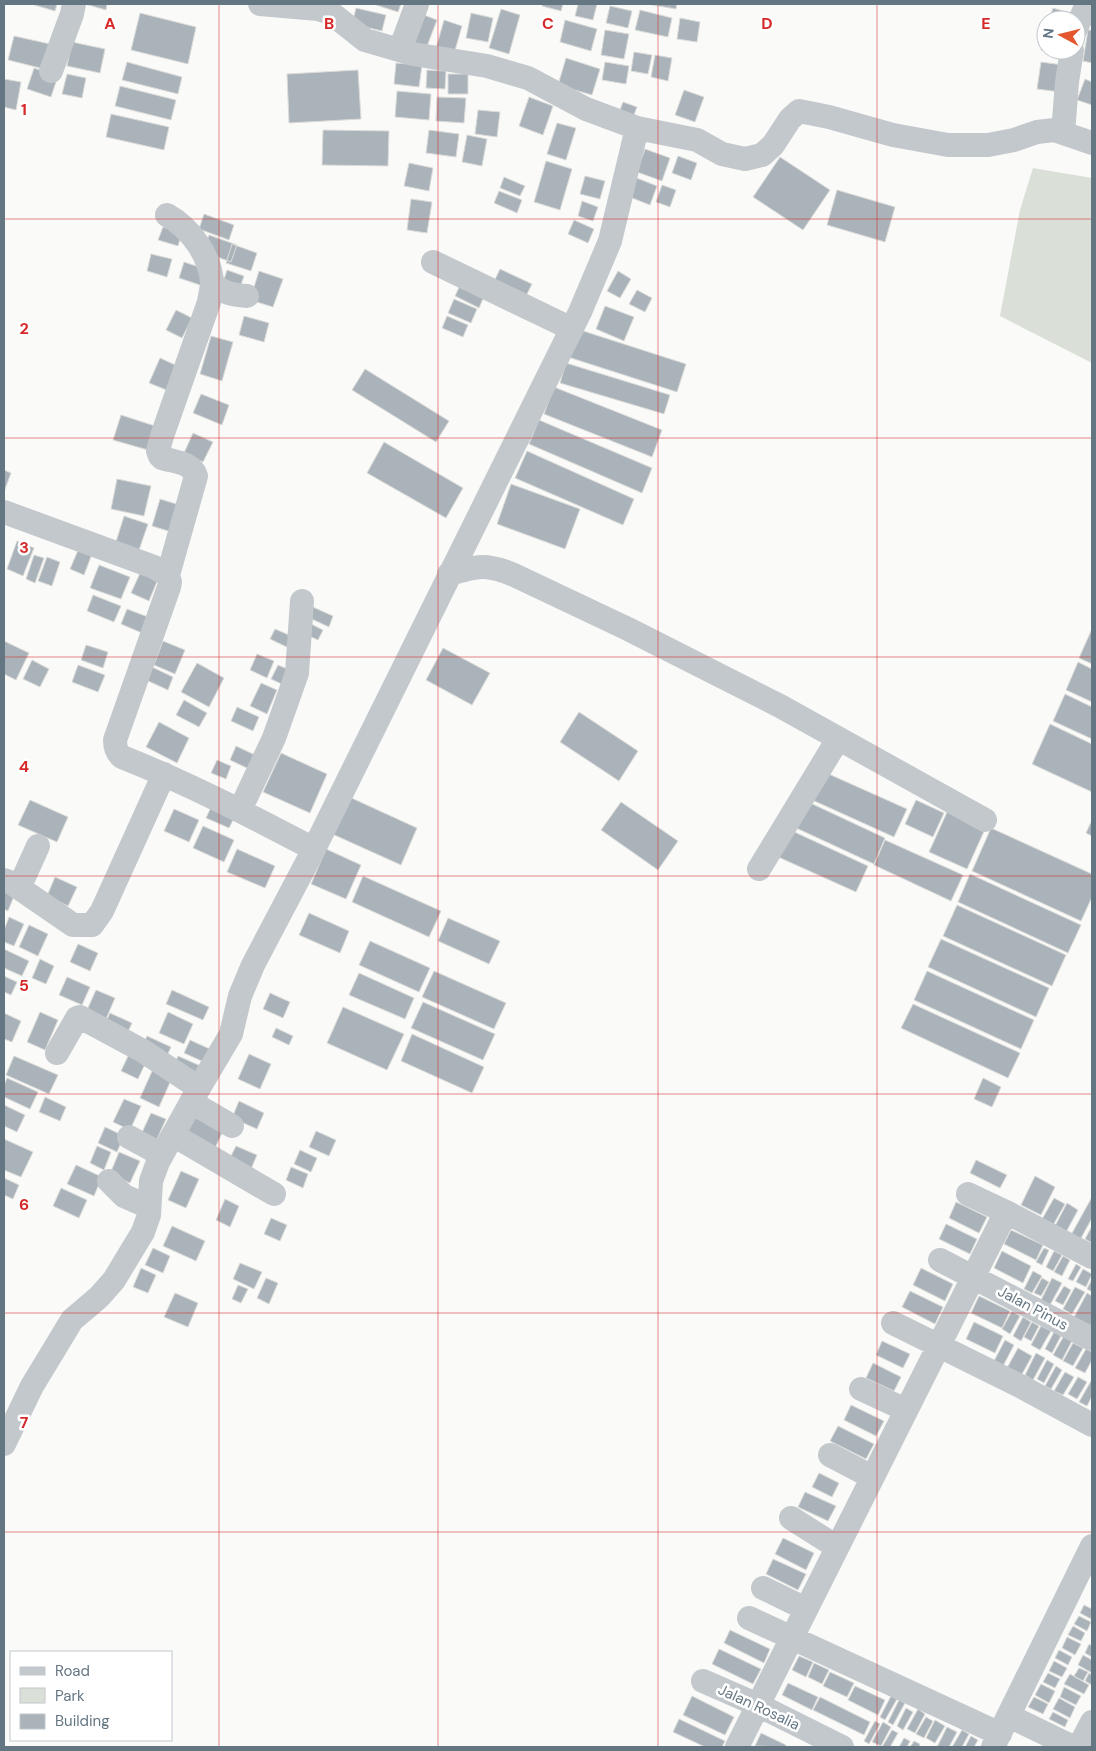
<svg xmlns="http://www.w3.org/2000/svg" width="1096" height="1751" viewBox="0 0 1096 1751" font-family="'DM Sans',sans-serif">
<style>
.green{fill:#dadfd7}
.building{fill:#aab3b9;stroke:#dcdcda}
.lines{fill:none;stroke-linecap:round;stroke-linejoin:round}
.minor{stroke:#c3c8cc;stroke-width:24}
.grid{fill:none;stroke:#d62828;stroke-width:1;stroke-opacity:0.55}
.labels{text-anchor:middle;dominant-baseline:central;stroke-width:5;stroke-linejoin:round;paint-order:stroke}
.street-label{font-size:15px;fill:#657683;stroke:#fff}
.grid-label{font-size:16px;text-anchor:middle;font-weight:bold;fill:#d62828;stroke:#fff;stroke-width:5;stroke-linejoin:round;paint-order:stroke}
</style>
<rect width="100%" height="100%" fill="#fafaf8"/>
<path class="green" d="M1033,168L1092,178V363L1000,316L1020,210Z"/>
<path class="building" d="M31,4H57L55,11Z
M85,4H107L106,10Z
M376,4H401L398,12L376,5Z
M543,4H563L561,11L542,6Z
M578,4H597L593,20L575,16Z
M647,4H677L676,9Z
M610,6L632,11L628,28L606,23Z
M356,8L386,15L382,31L352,24Z
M1053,8L1077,15L1075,20H1049Z
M501,9L520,15L509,54L489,48Z
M640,10L672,18L668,37L635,30Z
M416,12L437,20L426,49L405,41Z
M140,13L196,27L188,64L131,50Z
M471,13L493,18L488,42L466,38Z
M680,18L700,22L697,42L677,39Z
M444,20L462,26L454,54L436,48Z
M565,20L597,29L591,51L560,42Z
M605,30L629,34L624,59L601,55Z
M1088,30H1092V63L1083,61Z
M1046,31V50H1067L1065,57L1041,50Z
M14,36L50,44L44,69L8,60Z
M72,42L105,49L100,73L67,66Z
M634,52L652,55L648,74L631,71Z
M655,55L672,58L668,81L651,77Z
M566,58L600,69L592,95L558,85Z
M127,62L182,77L178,94L122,80Z
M605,62L629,66L626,84L602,80Z
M1041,62L1063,65L1060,92L1037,89Z
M396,63L422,65L419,87L394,84Z
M34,68L58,76L51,97L27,89Z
M358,70L361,119L289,123L287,74Z
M427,70L446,71L445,89L426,88Z
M67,74L86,78L82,98L62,94Z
M448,74H468V94H448Z
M4,79L21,82L16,110L4,107Z
M1085,79L1092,82V105L1077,100Z
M120,86L176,100L171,120L115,106Z
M684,90L704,97L695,122L675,115Z
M397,91L431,94L429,120L395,117Z
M437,97L466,98L464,123L436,121Z
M529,97L553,106L543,135L519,126Z
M623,102L637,107L632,120L618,115Z
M478,110L500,112L497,137L475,134Z
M111,114L169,127L164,150L106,137Z
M557,123L576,128L566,160L547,154Z
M323,130L389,131L388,166L322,165Z
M429,130L459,134L456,157L426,153Z
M467,135L487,139L482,166L462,162Z
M645,149L670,158L662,181L637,172Z
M678,156L697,163L691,180L672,173Z
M780,157L830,190L803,230L753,197Z
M546,161L572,169L560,210L534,202Z
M409,163L433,168L429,191L404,186Z
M585,176L605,181L600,199L580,194Z
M504,177L525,186L520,196L500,188Z
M634,177L657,186L650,205L627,196Z
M662,185L676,190L670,207L656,202Z
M837,190L895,207L885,242L827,225Z
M499,191L522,200L517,213L494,203Z
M411,199L432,202L427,233L407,230Z
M582,201L598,207L593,221L578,216Z
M204,214L234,225L229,240L199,229Z
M574,220L594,229L588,243L568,234Z
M163,227L182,233L178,246L158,240Z
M209,235L237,245L231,262L203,252Z
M232,244L257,253L251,271L226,263Z
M151,254L172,259L167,277L147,271Z
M184,262L205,269L200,285L179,278Z
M500,269L532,284L523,302L491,288Z
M227,270L244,276L239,291L222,285Z
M259,271L283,279L273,307L250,300Z
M618,271L631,279L620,298L607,291Z
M461,283L485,294L479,308L455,296Z
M637,290L652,298L645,312L629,304Z
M454,299L477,309L471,323L448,313Z
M605,306L634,317L624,341L596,329Z
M176,310L192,318L182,338L166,330Z
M244,316L269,323L264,342L239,335Z
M447,316L468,325L463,337L442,328Z
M577,329L686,364L677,392L568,357Z
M211,336L233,342L222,381L200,374Z
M160,358L184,369L174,393L149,383Z
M566,363L670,395L664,414L560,383Z
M365,369L449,421L436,442L352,390Z
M554,387L662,430L652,457L544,414Z
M201,394L229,405L222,425L193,413Z
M121,415L155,426L148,450L113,440Z
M539,420L652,468L642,493L529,444Z
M193,433L213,442L203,462L184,453Z
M384,442L463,488L446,518L367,473Z
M527,451L634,499L623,525L515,478Z
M4,470L11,473L4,492Z
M117,479L151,486L144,516L111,509Z
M511,484L580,509L565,549L497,524Z
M160,499L186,507L178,534L152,526Z
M124,516L148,524L138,553L115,545Z
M17,541L34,548L23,576L7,569Z
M79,548L92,554L84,575L70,569Z
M34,555L44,558L35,583L26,579Z
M47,557L60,562L52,586L38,581Z
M99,565L130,577L121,599L90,588Z
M141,571L158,579L149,601L131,593Z
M93,595L121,606L114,622L87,611Z
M306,604L333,616L329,627L301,614Z
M127,609L148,617L142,633L121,624Z
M307,622L323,630L318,640L302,633Z
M275,629L296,638L291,649L270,639Z
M1091,631H1092V664L1079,658Z
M4,641L29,653L16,680L4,674Z
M163,641L185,650L175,674L154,665Z
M86,645L108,652L103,668L81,660Z
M443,648L490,673L472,705L426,680Z
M257,654L274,661L267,678L250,670Z
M32,660L49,669L40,687L23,679Z
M1078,662L1092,669V702L1066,690Z
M197,663L224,678L209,707L181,692Z
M78,665L105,675L98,692L72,682Z
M278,665L294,672L288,687L271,679Z
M152,667L173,677L168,690L146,680Z
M261,683L277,690L267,714L250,706Z
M1065,694L1092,707V739L1053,721Z
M184,700L207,713L199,727L176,715Z
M237,707L259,717L253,731L231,721Z
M579,712L638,751L619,781L560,742Z
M159,722L189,738L177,763L146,747Z
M1050,724L1092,744V792L1032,764Z
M236,746L255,755L249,769L230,760Z
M281,753L327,774L310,813L263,792Z
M217,760L231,766L226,779L211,773Z
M822,771L907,809L894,837L810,799Z
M347,796L417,828L401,865L330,833Z
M30,800L68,817L57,842L18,825Z
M916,800L944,813L933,837L905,824Z
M806,801L885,838L874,864L794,827Z
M621,802L678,841L658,870L601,830Z
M212,805L235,816L229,828L206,818Z
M174,809L199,820L189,842L164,831Z
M948,810L986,827L967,869L929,852Z
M1092,820V836L1086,833Z
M203,826L234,840L224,862L193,848Z
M991,828L1092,874V897L1081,921L972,871Z
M788,829L868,866L856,892L776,856Z
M885,840L963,875L951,901L874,865Z
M237,849L275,866L265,888L227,872Z
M326,849L361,865L346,899L311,884Z
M970,874L1081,925L1068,953L958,902Z
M363,876L441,911L429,937L352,902Z
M55,877L77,887L68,906L47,896Z
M4,886L16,891L8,911L4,909Z
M957,905L1066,955L1052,986L943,936Z
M309,913L349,931L340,953L299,935Z
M9,917L24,924L14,946L4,942V930Z
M448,918L500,941L489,964L438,941Z
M29,925L48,934L38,956L19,947Z
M941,939L1049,988L1036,1017L928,967Z
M370,941L430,968L419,992L359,965Z
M78,944L98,953L90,971L70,962Z
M4,949L29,961L22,976L4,968Z
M40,959L54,966L46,984L32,978Z
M434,971L506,1003L494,1029L422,997Z
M927,971L1034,1020L1021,1049L914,1000Z
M359,973L414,998L405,1019L349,995Z
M4,976L17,982L11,995L4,992Z
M67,977L90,987L82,1005L59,995Z
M96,990L115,998L106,1019L87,1010Z
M172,990L209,1007L203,1020L166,1004Z
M270,993L290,1002L283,1018L263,1009Z
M423,1002L495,1034L483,1060L411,1028Z
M913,1004L1020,1053L1008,1078L901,1028Z
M343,1007L404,1034L387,1070L327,1043Z
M40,1012L58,1020L45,1050L27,1042Z
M168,1012L193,1024L184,1044L159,1033Z
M4,1013L21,1021L12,1042L4,1039Z
M110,1013L132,1023L126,1036L104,1026Z
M276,1028L293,1036L289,1045L272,1037Z
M412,1034L484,1067L472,1093L401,1061Z
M147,1036L171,1047L166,1058L142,1047Z
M190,1040L212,1050L206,1063L184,1053Z
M129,1054L146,1062L138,1079L121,1071Z
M249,1054L271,1064L260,1089L238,1079Z
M14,1056L58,1075L49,1094L6,1075Z
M178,1056L203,1067L198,1079L173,1068Z
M153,1069L172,1078L159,1107L140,1098Z
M7,1078L38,1092L30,1109L4,1097V1085Z
M983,1078L1001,1087L992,1107L974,1099Z
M45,1097L66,1107L60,1121L39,1112Z
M124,1099L141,1106L130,1130L113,1122Z
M239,1101L264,1113L257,1129L232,1118Z
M4,1105L25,1115L17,1132L4,1126Z
M151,1113L166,1119L153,1148L138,1141Z
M192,1113L224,1129L214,1150L182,1134Z
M105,1127L124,1136L117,1152L98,1143Z
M316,1131L336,1140L329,1156L309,1147Z
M4,1139L33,1152L21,1177L4,1170Z
M97,1146L111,1152L104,1170L90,1163Z
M236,1146L257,1155L251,1169L229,1160Z
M300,1150L317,1158L311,1172L294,1164Z
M119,1152L140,1161L130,1183L110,1174Z
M976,1160L1007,1175L1000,1188L970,1173Z
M76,1165L102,1177L94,1196L67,1184Z
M291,1167L308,1174L303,1188L286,1180Z
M181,1171L199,1179L186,1208L168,1200Z
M1035,1176L1055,1187L1041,1215L1021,1205Z
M4,1178L19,1185L13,1199L4,1195Z
M61,1188L87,1200L79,1218L53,1206Z
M1092,1197V1218L1080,1240L1071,1235Z
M1054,1198L1065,1204L1052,1227L1041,1221Z
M225,1199L239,1206L230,1227L216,1220Z
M956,1202L987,1217L979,1233L949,1218Z
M1067,1203L1078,1210L1065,1234L1054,1228Z
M271,1218L287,1225L280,1241L264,1234Z
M946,1224L977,1239L970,1254L939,1239Z
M172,1226L205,1241L196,1261L163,1246Z
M1092,1226V1243L1085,1239Z
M1011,1230L1043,1245L1036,1260L1004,1244Z
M153,1248L170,1256L163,1273L145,1265Z
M1044,1248L1049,1250L1042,1265L1036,1262Z
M1002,1251L1031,1266L1023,1283L994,1268Z
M1054,1251L1062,1255L1053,1271L1046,1267Z
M1063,1256L1070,1260L1062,1276L1054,1272Z
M240,1263L262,1272L254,1289L233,1279Z
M1076,1264L1081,1267L1073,1281L1068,1279Z
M141,1268L156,1275L148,1293L133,1287Z
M921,1268L953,1284L945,1301L913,1285Z
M1083,1269L1092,1274L1086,1287L1076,1282Z
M1033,1271L1042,1276L1032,1293L1024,1289Z
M266,1278L278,1283L269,1304L257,1298Z
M1042,1278L1049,1282L1041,1296L1034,1293Z
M1052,1278L1062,1283L1050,1305L1041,1300Z
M1092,1279V1292L1087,1289Z
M238,1285L248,1289L241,1303L232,1299Z
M1064,1286L1071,1290L1063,1305L1055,1301Z
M1075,1287L1085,1292L1072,1314L1063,1309Z
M910,1291L943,1307L935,1324L902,1307Z
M175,1293L198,1303L188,1327L164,1317Z
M1087,1293L1092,1296V1324L1090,1328L1073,1319Z
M979,1296L1010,1311L1002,1328L971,1313Z
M1012,1311L1020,1316L1010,1334L1002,1329Z
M1023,1317L1031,1322L1021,1341L1013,1336Z
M974,1322L1003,1336L995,1353L966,1339Z
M1032,1322L1039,1326L1031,1341L1024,1337Z
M1041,1326L1051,1331L1040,1350L1031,1345Z
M1054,1332L1061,1336L1052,1353L1045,1349Z
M1065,1334L1073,1339L1062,1360L1053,1355Z
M1005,1340L1014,1345L1003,1366L994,1361Z
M882,1341L910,1354L903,1368L876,1355Z
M1073,1343L1083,1348L1073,1366L1063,1361Z
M1018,1348L1032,1356L1021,1376L1007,1368Z
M1086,1349L1092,1352V1360L1085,1373L1075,1368Z
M1036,1353L1045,1358L1033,1380L1025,1375Z
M1047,1360L1054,1364L1044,1383L1037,1379Z
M873,1363L901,1377L894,1391L866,1378Z
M1056,1366L1062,1370L1051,1389L1045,1386Z
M1065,1372L1074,1377L1063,1395L1054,1391Z
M1078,1377L1087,1382L1077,1399L1068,1394Z
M1091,1381L1092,1382V1396L1087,1406L1079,1402Z
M851,1405L884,1421L876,1436L844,1420Z
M838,1426L874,1444L866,1459L830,1441Z
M819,1473L839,1483L832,1497L812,1487Z
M805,1492L836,1506L828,1521L798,1507Z
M783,1538L814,1553L806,1570L775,1554Z
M773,1559L806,1574L798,1590L766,1574Z
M1084,1605L1092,1609L1091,1619L1080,1613Z
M1079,1616L1091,1622L1087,1631L1074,1624Z
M1073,1626L1085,1633L1081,1641L1068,1635Z
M730,1630L770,1649L764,1663L724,1643Z
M1067,1637L1081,1644L1075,1655L1062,1648Z
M1089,1644L1092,1646V1657L1085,1653Z
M719,1649L761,1669L753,1684L712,1664Z
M1059,1650L1072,1657L1068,1665L1055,1658Z
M1083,1655L1092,1660V1673L1078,1665Z
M799,1656L813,1662L806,1677L792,1670Z
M1054,1661L1067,1668L1062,1677L1049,1671Z
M814,1663L829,1670L822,1684L808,1677Z
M1079,1668L1088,1672L1083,1681L1074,1676Z
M830,1672L854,1683L847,1697L823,1686Z
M1048,1673L1060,1679L1055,1688L1043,1682Z
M1089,1673L1092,1675V1685L1085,1681Z
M1070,1674L1089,1685L1084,1694L1064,1684Z
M788,1683L818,1697L812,1710L782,1695Z
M1041,1684L1055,1691L1049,1703L1035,1695Z
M855,1686L885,1700L878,1715L848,1700Z
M1064,1687L1081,1696L1076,1705L1060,1697Z
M692,1696L734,1717L725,1735L683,1715Z
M891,1696L897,1699L885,1720L880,1717Z
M820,1697L870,1722L864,1735L813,1710Z
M1034,1697L1048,1704L1043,1714L1028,1707Z
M1059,1698L1075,1707L1070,1718L1053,1709Z
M899,1700L905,1703L893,1725L888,1722Z
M906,1708L913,1712L903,1730L897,1726Z
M918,1709L925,1714L915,1733L907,1729Z
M1053,1712L1068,1720L1065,1727L1049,1719Z
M926,1717L933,1721L924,1738L916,1734Z
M679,1719L725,1741L722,1747H705L673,1732Z
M935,1720L945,1726L935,1743L926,1738Z
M875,1721L880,1724L869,1744L864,1741Z
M883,1722L891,1727L881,1746L872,1742Z
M947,1727L957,1732L949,1747H937Z
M892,1730L898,1733L890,1747H882Z
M962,1730L969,1734L962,1747H952Z
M761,1733L786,1745L785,1747L755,1746Z
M971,1736L978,1740L974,1747H965Z
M904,1738L910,1741L907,1747H899Z
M914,1741L920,1744L919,1747H910Z"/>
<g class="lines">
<path class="minor" d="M260,4L318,9L331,13L365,40L413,54L487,66L528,78L586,109L637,128L697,140L722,154L745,159L762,155L773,145L790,119L799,111L829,117L893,135L948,145H988L1014,140L1037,132L1054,130L1092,143
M1076,29L1087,4
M400,50L417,4
M51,71L72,14L74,4
M1063,133L1067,82L1072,50
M167,215C190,228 210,255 212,282C212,288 210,295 209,302L162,436L158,451L160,456L162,458C174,462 192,462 196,476L168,575
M433,262L572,329
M212,283C221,293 234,295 247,296
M4,512L154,567L168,575L170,582L169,587L115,740C115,747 116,752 122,757C188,783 251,816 314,849
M449,574C477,566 486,563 514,575L628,629L780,706L985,820
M240,810L274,738L297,673L302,601
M759,869L838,739
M4,880L12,883L73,925H92L102,911L164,774
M19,888L38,846
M57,1053L77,1018L80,1017L143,1051L199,1088
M191,1102L232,1126
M173,1135L274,1194
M129,1137L162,1155
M109,1181L124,1196L149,1207
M968,1194L1006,1212L1092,1257
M940,1260L1092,1339
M893,1323L1020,1386L1092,1425
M861,1389L906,1410
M4,1444L32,1386L72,1320L99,1297L114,1280L143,1232L149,1215L151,1181L158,1162L199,1088L231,1034L240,996L253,965L314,849L580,312L610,241L637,128
M830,1455L872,1477
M791,1518L837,1547
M763,1588L806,1609
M749,1618L1000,1734
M703,1681L758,1705L842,1747
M1009,1716L1073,1747
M737,1747L1006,1212
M993,1747L1092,1546
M1079,1747L1092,1722"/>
</g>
<path class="grid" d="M219,4V1747M438,4V1747M658,4V1747M877,4V1747M4,219H1092M4,438H1092M4,657H1092M4,876H1092M4,1094H1092M4,1313H1092M4,1532H1092"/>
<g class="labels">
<g class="street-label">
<text transform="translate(1033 1308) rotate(28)">Jalan Pinus</text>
<text transform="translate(759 1707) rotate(25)">Jalan Rosalia</text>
</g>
</g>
<g class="grid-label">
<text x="110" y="29">A</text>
<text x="329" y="29">B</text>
<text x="548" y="29">C</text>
<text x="767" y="29">D</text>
<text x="986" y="29">E</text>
<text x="24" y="115">1</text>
<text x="24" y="334">2</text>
<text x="24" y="553">3</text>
<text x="24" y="772">4</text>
<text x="24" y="991">5</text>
<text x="24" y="1210">6</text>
<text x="24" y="1428">7</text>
</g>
<rect width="1096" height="1751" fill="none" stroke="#657683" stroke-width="10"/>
<rect x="10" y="1651" width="162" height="90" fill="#ffffff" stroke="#c1c8cd"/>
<rect x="20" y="1667" width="25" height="8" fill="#c3c8cc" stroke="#c1c8cd"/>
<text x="55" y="1676" font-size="15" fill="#657683">Road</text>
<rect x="20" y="1688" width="25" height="15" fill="#dadfd7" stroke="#c1c8cd"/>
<text x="55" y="1701" font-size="15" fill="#657683">Park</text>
<rect x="20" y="1714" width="25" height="15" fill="#aab3b9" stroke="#c1c8cd"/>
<text x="55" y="1726" font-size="15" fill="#657683">Building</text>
<g transform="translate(1061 35) rotate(277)"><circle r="24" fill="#ffffff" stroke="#c1c8cd"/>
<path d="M0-4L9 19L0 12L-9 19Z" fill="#e4572e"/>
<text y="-8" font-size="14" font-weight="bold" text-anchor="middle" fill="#657683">N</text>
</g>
</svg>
